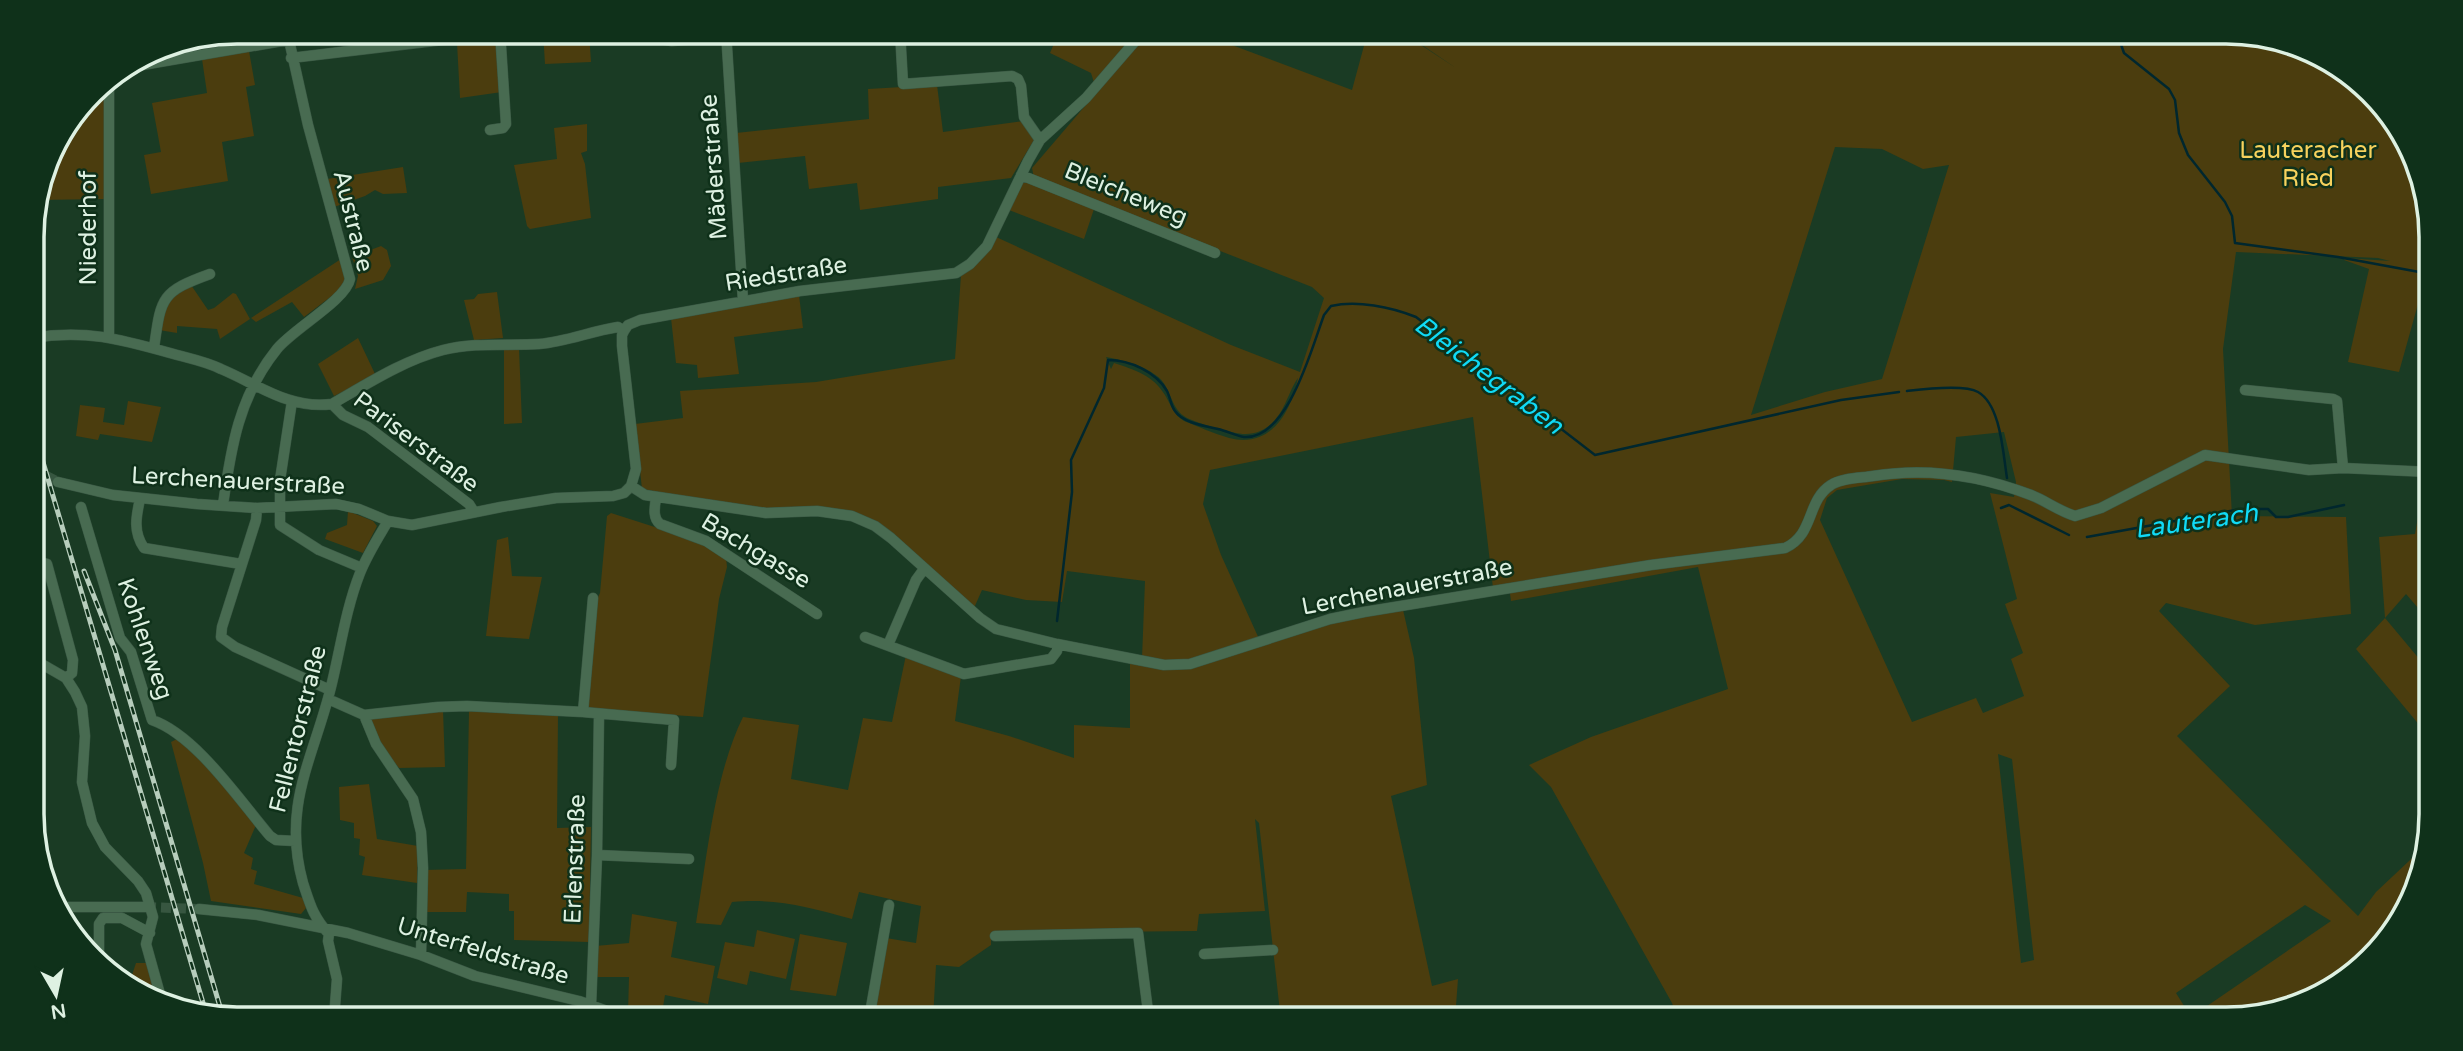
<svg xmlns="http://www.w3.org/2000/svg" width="2463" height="1051" viewBox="0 0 2463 1051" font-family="'Varela Round',sans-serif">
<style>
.green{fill:#4b3d0e;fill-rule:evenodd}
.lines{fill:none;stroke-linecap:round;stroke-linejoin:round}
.stream{stroke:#00272e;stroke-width:2.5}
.street-tunnel{stroke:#375640;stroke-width:10;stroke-dasharray:10 5;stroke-linecap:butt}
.street-casing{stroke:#3a5844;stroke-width:11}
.street{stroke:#486b51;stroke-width:10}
.rail-casing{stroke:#b7cdbc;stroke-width:5}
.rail{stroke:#0f311a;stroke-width:2.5;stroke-dasharray:8;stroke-linecap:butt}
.labels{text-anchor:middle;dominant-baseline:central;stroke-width:5;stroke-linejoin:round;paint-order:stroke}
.park-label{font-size:24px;fill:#f7d25d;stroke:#0f311a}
.street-label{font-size:24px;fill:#def1e2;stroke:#0f311a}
.water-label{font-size:26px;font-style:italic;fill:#10daf6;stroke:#0f311a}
.rim{fill:none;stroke:#def1e2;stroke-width:3.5}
</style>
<rect width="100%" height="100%" fill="#1a3b24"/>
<path class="green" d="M1368,31L1401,32L1456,68L1403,32L2227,31L2305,47L2389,111L2430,209V268L2418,266L2430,270V280L2425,279L2399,372L2348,362L2369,269L2344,260L2345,258L2390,261L2378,258L2236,252L2223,349L2232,516L2346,517L2351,614L2255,625L2166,603L2159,611L2230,686L2177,736L2358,916L2376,892L2425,846L2416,893L2341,985L2240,1019H1835L1834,1008L1817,1009L1773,1019H1678L1672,1003L1551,787L1529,765L1591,737L1728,689L1698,567L1511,601L1509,586L1493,588L1473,417L1210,470L1203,504L1221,555L1260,641L1342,612L1401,601L1414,658L1427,785L1391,796L1432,986L1458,979L1455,1019H1221L1280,1012L1259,823L1255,819L1265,911L1199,914L1197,931L991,933V945L959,967L936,965L933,1019H872L886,938L916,943L921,906L859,892L852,919C808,907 778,898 732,902L721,925L696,923C707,858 714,776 743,717L799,725L791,779L848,790L863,718L892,722L906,655L961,676L955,721L1009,736L1074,758V725L1130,728V660L1142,658L1145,581L1067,571L1062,602L1026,600L982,590L974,608L869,521L768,511L642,489L635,424L683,418L680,391L816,382L955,359L961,275C978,265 986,253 996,237L1231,345L1300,372L1324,298L1312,287L1034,178L1032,168L1097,92L1091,73L1050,53L1059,32H1197L1352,90ZM1835,147L1882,149L1923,169L1949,165L1882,379L1825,392L1751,415ZM1106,357C1123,360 1143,365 1157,376C1171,386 1170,407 1184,416C1191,422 1238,435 1246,434C1255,434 1265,430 1271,424C1285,412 1289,390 1298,378C1292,406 1277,440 1243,440C1227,440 1200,427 1184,421C1173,414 1171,405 1165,395C1153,375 1135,370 1114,363L1111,369ZM2004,432L2016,482L2014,497L1990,493L2017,599L2005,604L2023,653L2011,659L2024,696L1983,713L1976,698L1912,722L1820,520L1827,498L1837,490L1902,479L1944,480L1952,482L1956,437ZM1998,754L2012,759L2034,960L2021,963ZM2305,905L2331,921L2191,1017L2176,993Z
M543,32H587L589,33L591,62L545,64Z
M491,38L498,47L502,92L460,98L457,43Z
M249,51L255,85L246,87L254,136L222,142L228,181L151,194L144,155L161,152L152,103L207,93L202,59Z
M105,80V199L38,200L53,145Z
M937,85L943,132L1024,121L1034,140L1011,178L938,187V199L860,210L857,183L809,189L805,156L738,163L736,133L869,119L868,89Z
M587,124V151L581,153L585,164L591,218L530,229L527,226L514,165L557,159L554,128Z
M403,167L407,193L383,194L375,190L365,196L334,207L327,179Z
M1027,182L1094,209L1084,239L1009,210L1021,183Z
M381,246L387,250L391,266L383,280L355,289L358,276L352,257Z
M341,259L346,276L341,289L304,317L292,302L256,322L251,318Z
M191,285L208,310L214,308L233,293L236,294L250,319L220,339L217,329L177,326V333L159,330L165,303Z
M497,292L503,338L474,340L464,300L474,299L478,294Z
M799,295L803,328L734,337L739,374L698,378L697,365L676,363L671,318Z
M358,338L376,376L334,396L318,364Z
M504,347L519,348L522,423L504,424Z
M128,401L161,407L152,442L100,434L98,440L76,436L80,405L105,408L103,422L124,425Z
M2425,478L2430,479L2431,623L2406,594L2385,618L2431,673V739L2356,649L2385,618L2379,537L2415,534Z
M348,511L373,521L377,526L363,553L325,539L327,533L347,525Z
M611,513L689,538L726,557L727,567L719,599L703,717L595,710L587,708L594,606L600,593L607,516Z
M508,537L512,576L542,577L529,639L486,636L497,540Z
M443,710L445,767L399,768L380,745L368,718Z
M469,711L558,715L557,828L591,827L589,942L514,940V911H509V894L467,892L466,912H423L424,870L466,869Z
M177,739L211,770L256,825L244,853L253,858L251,869L257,871L254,884L303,898L306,908L301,914L211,901L203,863L171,742Z
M369,784L377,839L418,846L417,883L362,875L365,857L359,855L360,839L354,838V823L340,820L339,787Z
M632,914L677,922L671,957L715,966L708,1004L665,995L661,1019H643L628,1013L629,977H595V946L629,943Z
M757,930L795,939L786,979L750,971L747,985L717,978L725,942L754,947Z
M800,934L847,943L836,996L790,990Z
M136,963H146L158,1004L126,979L131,978Z"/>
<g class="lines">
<path class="stream" d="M2104,31L2118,36L2124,53L2169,89L2175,100L2179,133L2188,155L2225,202L2232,216L2235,243L2338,257L2430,274
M1907,391C1924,389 1964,384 1978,392C2001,405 2003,454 2007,478
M2426,489H2431
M2001,508L2009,505L2069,535
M2087,537L2241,509H2268L2276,517H2288L2344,505
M1057,621L1072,492L1071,460L1104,388L1108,360C1130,360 1156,372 1167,391C1170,397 1171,406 1175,411C1183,423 1205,426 1218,429C1227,431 1236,436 1244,437C1288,440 1312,347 1324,315L1331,306C1357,300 1391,307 1416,317L1595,455L1841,400L1899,392"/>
<path class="street-tunnel" d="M33,469L58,482
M146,907L199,909"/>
<defs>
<path id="street" d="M615,31L672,41L726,36
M726,31L743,301
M900,31L903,84L1012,76L1018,79L1021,86L1024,117L1040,140
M291,58L517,31
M125,68L288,40
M109,78V337
M490,130L503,128L506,124L500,31
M1021,175L1215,253
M624,331L628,325L640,320L800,291L956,273L970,264L987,246L1028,161L1040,140L1086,98L1144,31
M32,338C84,329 120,339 170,353C187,358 205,361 221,369C257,384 290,410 332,404L343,415L368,427L469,504L474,512
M154,348C161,298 160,292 210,274
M2245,390L2333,399L2337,401L2343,468
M292,401L280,480V525L319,550L362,568
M332,404C367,384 404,360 443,350C475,342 506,346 539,344C566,342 591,331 618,327L624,331
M58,482L113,495L197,504L257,508L336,504L359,509L388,521L412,525L501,507L556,498L613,496L624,493L631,486L636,469L622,346V335L624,331
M631,486L645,495L766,513L817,511L852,516L875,526L891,538L980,618L996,629L1057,644L1164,665L1190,664L1330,619L1364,612L1651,565L1785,548C1815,534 1806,501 1831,485C1841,478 1861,478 1873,476C1927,467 1979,475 2031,495C2046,501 2059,511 2075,516L2101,508L2205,455L2309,470L2343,468L2430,472
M656,497C655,506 652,518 660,524L706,541L817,614
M140,499C136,517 133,532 144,548L241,564
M223,505C231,447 239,396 277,349C293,329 346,300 350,279L308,125L287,31
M81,507L120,638L131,652L152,720C196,735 240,801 270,836L276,840L295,841
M257,508L256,520L222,627L221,637L235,647L330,690
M33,561L47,564L73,660L72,673L66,678
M865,637L964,674L1051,659L1057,651V644
M888,645L916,580L924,569
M33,659L66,678L75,692L82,707L85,736L82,782L92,823L105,847L138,881L146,893L153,917L146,944L163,1005
M328,699L364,715L438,707L467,706L583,712L674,720L671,765
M583,712L593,598
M364,715L376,744L413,799L421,832L423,868L421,955
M597,855L689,859
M60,907H146
M199,909L258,915L348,933L421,955L475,976L579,1001L629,1019
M995,936L1138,933L1149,1019
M1204,954L1273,950
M99,959V924L103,918H122L150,933
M591,1005L597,855L599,714
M334,1019L337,979L328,941L329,934C313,917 310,904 303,883C282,807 312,761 330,691C340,652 345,611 360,573C367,555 378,538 388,521
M869,1019L889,905"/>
</defs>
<use href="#street" class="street-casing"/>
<use href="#street" class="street"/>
<defs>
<path id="rail" d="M32,425L206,1013
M84,571L115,650L223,1017"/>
</defs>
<use href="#rail" class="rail-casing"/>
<use href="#rail" class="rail"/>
</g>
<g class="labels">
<g class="park-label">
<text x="2308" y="150">Lauteracher<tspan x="2308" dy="28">Ried</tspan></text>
</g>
<g class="street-label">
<text transform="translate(714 167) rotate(-94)">Mäderstraße</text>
<text transform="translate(1126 194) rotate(22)">Bleicheweg</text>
<text transform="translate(353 221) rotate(76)">Austraße</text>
<text transform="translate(88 228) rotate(-90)">Niederhof</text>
<text transform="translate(786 274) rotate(-9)">Riedstraße</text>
<text transform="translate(416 442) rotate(37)">Pariserstraße</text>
<text transform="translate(238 481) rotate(3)">Lerchenauerstraße</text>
<text transform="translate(756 551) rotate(31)">Bachgasse</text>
<text transform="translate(1407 587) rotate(-11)">Lerchenauerstraße</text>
<text transform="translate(145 639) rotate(71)">Kohlenweg</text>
<text transform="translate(298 729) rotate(-76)">Fellentorstraße</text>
<text transform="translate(575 859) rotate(-88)">Erlenstraße</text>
<text transform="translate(483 951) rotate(17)">Unterfeldstraße</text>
</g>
<g class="water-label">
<text transform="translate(1489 375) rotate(37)">Bleichegraben</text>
<text transform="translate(2196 521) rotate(-8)">Lauterach</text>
</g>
</g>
<path d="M0 0H2463V1051H0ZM237 44H2226A193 193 0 0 1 2419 237V814A193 193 0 0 1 2226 1007H237A193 193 0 0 1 44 814V237A193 193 0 0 1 237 44Z" fill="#0f311a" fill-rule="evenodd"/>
<path class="rim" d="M237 44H2226A193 193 0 0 1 2419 237V814A193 193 0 0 1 2226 1007H237A193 193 0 0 1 44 814V237A193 193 0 0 1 237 44Z"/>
<g transform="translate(56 995) rotate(171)" stroke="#0f311a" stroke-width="5" paint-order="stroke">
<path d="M0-5L12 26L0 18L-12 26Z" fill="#def1e2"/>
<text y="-10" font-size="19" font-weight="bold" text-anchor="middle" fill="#def1e2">N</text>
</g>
</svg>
